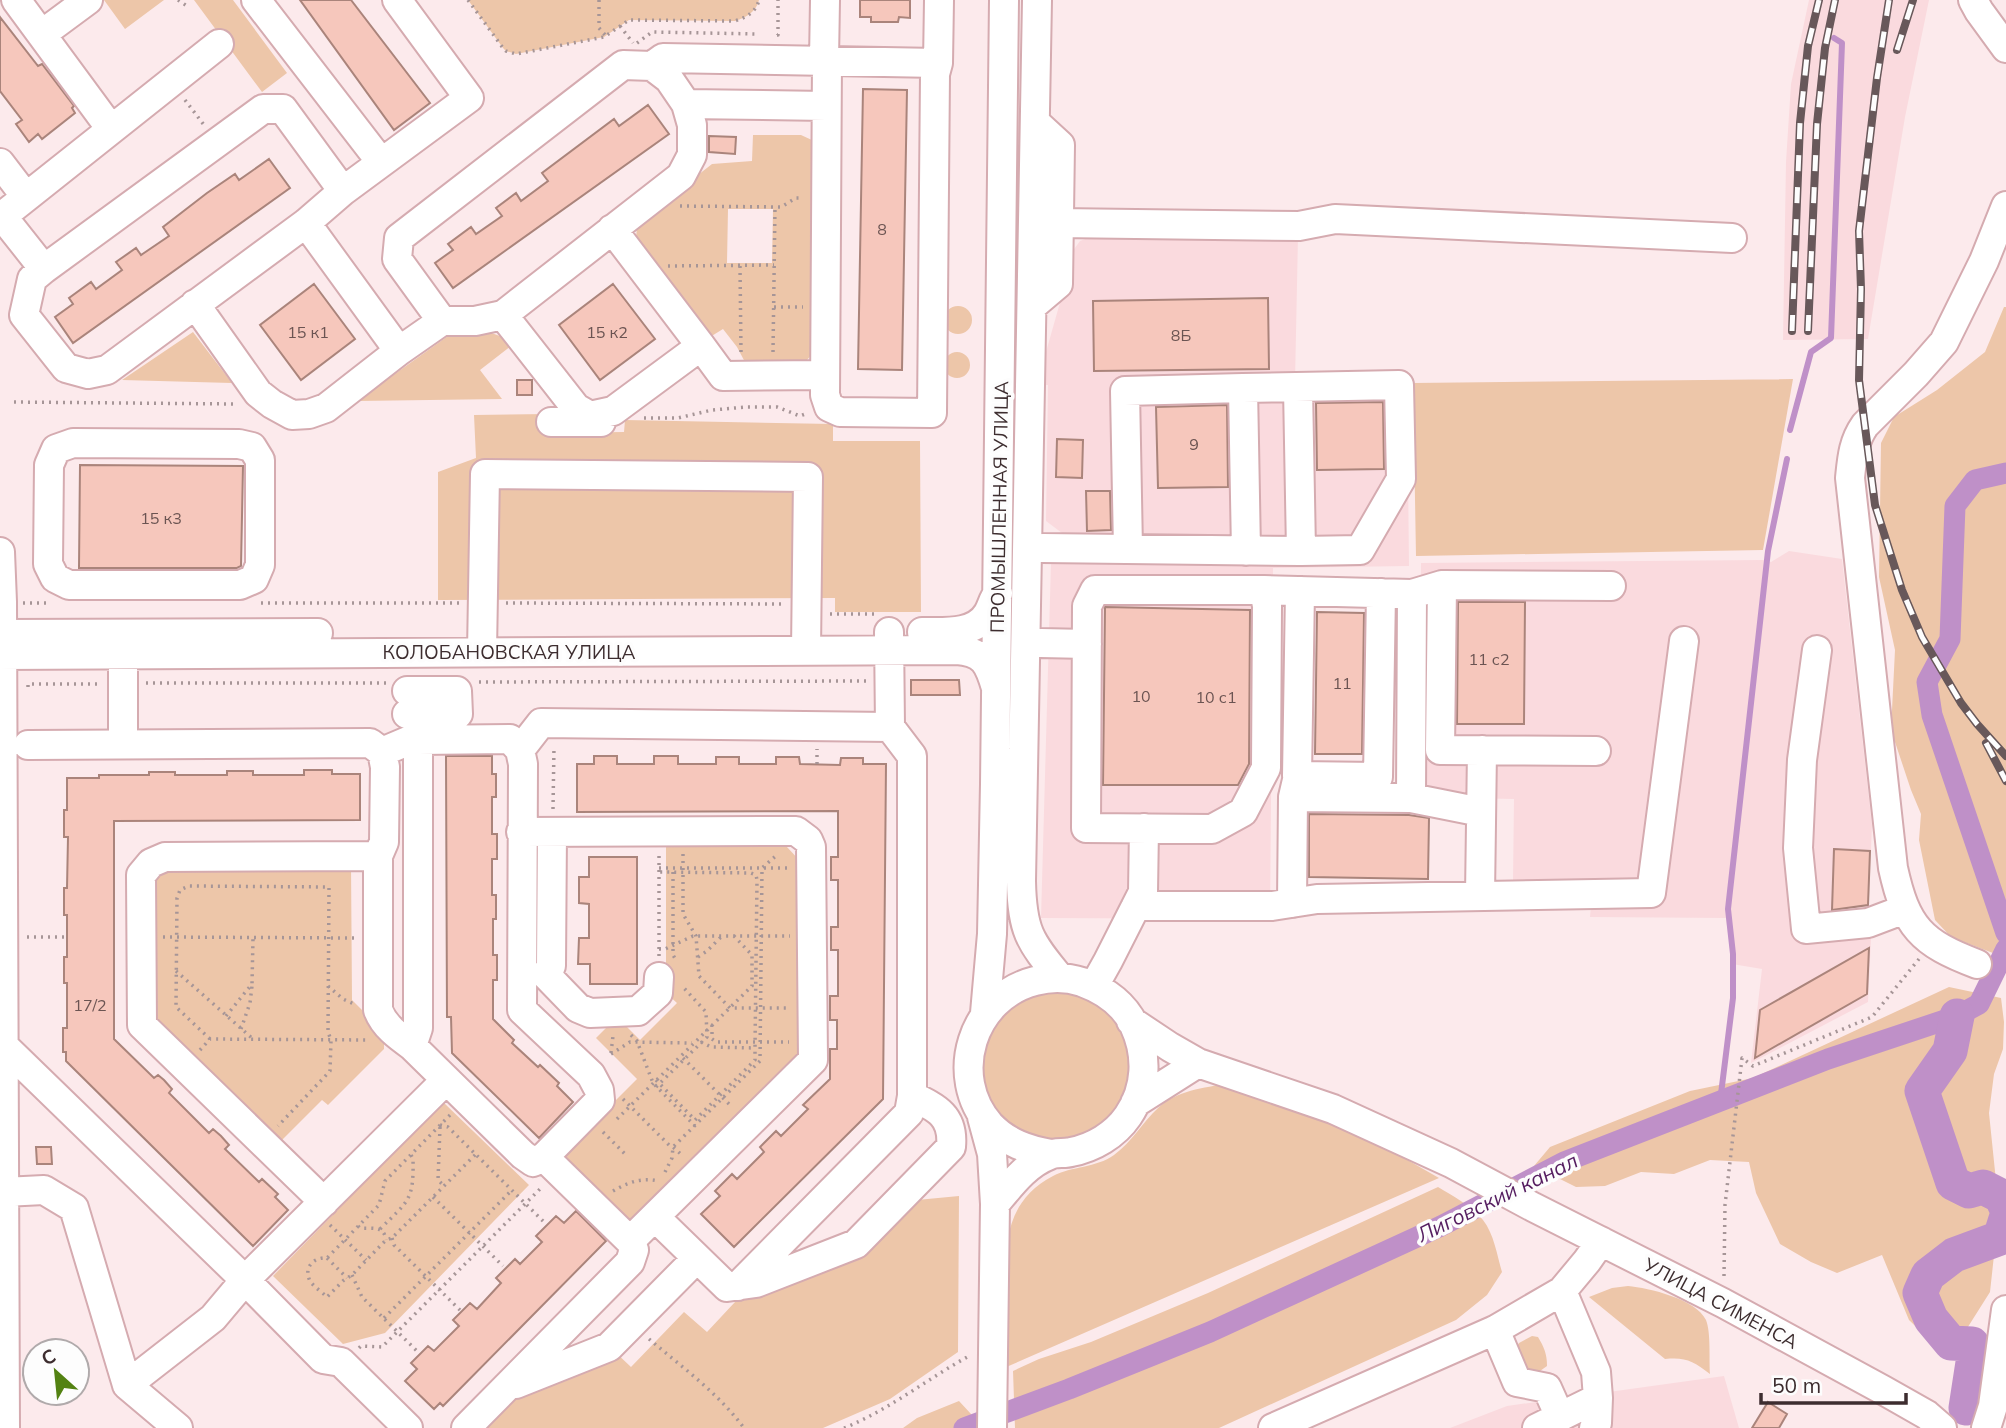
<svg xmlns="http://www.w3.org/2000/svg" width="2006" height="1428" viewBox="0 0 2006 1428" font-family="Mulish,sans-serif">
<style>
.built{fill:#fadade}
.green{fill:#edc6a9;fill-rule:evenodd}
.lines{fill:none;stroke-linecap:round;stroke-linejoin:round}
.stream{stroke:#bf90c8;stroke-width:6}
.canal{stroke:#bf90c8;stroke-width:21}
.river{stroke:#bf90c8;stroke-width:35}
.building{fill:#f6c7bc;stroke:#aa847b;stroke-width:2}
.minor-casing{stroke:#d5abb0;stroke-width:32}
.path{stroke:#a69597;stroke-width:3.5;stroke-dasharray:2 5;stroke-linecap:butt}
.minor{stroke:#fff;stroke-width:28}
.rail-casing{stroke:#68585a;stroke-width:8}
.rail{stroke:#fdfdfd;stroke-width:5;stroke-dasharray:16;stroke-linecap:butt}
.labels{text-anchor:middle;dominant-baseline:central;stroke-width:7;stroke-linejoin:round;paint-order:stroke}
.number-label{font-size:16px;fill:#6b5452}
.street-label{font-size:19px;fill:#3d2d2f;stroke:#fdfdfd}
.water-label{font-size:21px;font-style:italic;fill:#551d60;stroke:#fdfdfd}
</style>
<rect width="100%" height="100%" fill="#fceaec"/>
<path class="built" d="M1809,0H1929L1905,117L1868,339L1783,340L1786,162L1791,84Z
M1101,233L1298,236L1295,382L1407,381L1409,566L1273,568L1270,919L1041,918L1051,563L1060,557L1062,533L1046,521L1048,385H1041L1046,352L1061,299L1064,263L1080,241Z
M1789,551L1842,559L1872,825L1868,923L1867,930L1871,938L1868,1002L1751,1063L1762,969L1732,964L1726,918L1590,917L1593,884L1513,882L1514,799L1419,797L1421,563L1763,560L1771,562Z
M1724,1376L1739,1428H1450L1507,1406Z"/>
<path class="green" d="M104,0H164L125,29Z
M194,0H233L287,73L262,92Z
M468,0H759C756,12 747,17 735,21L629,20L604,37L516,54L506,51L503,48Z
M753,135H801L814,141L816,350L805,362L746,364L737,347L723,329L710,337L638,244C635,234 636,228 642,219L712,164L752,161ZM728,209H773L772,263H727Z
M944 320a14 14 0 1 1 28 0a14 14 0 1 1-28 0Z
M2004,307H2006V958L1951,937L1935,920L1919,840L1921,814L1911,790L1891,730L1895,650L1879,577L1881,443L1894,417L1937,390L1985,352Z
M486,331L516,342L480,370L502,399L357,401L448,336Z
M193,332L232,383L122,380Z
M944 365a13 13 0 1 1 26 0a13 13 0 1 1-26 0Z
M1793,379L1763,550L1416,556L1413,383Z
M548,414V433L624,432L625,420L833,424V441H920L921,612H835V598L438,600V472L476,458L474,415Z
M666,846H786L801,862L800,1061L633,1225L564,1167V1152L637,1079L596,1038L617,1017L640,1040L677,1003L666,993Z
M351,864L352,1000L384,1032V1049L328,1105L322,1100L281,1141L155,1017L153,867Z
M1949,987L2001,998L2004,1022L2003,1049L1994,1074L1989,1113L1996,1181L2006,1200V1216L1996,1237L1990,1292L1954,1349L1940,1350L1909,1320L1882,1255L1837,1273L1811,1262L1780,1244L1756,1193L1749,1162L1710,1160L1674,1174L1641,1172L1605,1186L1576,1187L1534,1166L1550,1147L1690,1091L1753,1078Z
M982 1066a74 74 0 1 1 148 0a74 74 0 1 1-148 0Z
M1228,1084L1355,1130L1439,1178L1004,1368C1004,1344 1004,1321 1004,1298C1005,1249 1003,1202 1053,1176C1072,1166 1096,1168 1114,1155C1132,1142 1142,1123 1158,1108C1176,1091 1204,1087 1228,1084Z
M443,1102L529,1185L385,1333L343,1344L273,1276Z
M1438,1187C1453,1196 1472,1206 1483,1220C1494,1234 1497,1255 1502,1272L1487,1295L1456,1320L1219,1428H1015L1013,1371L1039,1359L1091,1342L1208,1293Z
M959,1196L958,1352L890,1399L823,1428H477L511,1394L613,1350L631,1367L684,1312L707,1332L735,1302L866,1249L917,1200Z
M1628,1286C1649,1288 1696,1299 1706,1320C1711,1332 1709,1360 1710,1374C1693,1361 1686,1357 1665,1359L1589,1297L1612,1288Z
M1532,1336L1538,1337C1544,1347 1547,1354 1547,1366L1540,1371L1531,1373L1525,1367L1516,1348L1519,1343Z
M959,1401L971,1414L969,1428H903L917,1418Z"/>
<g class="lines">
<path class="stream" d="M1790,430L1811,352L1831,338L1842,43L1834,38
M1720,1102L1733,998V954L1728,909L1768,551L1787,459"/>
<path class="canal" d="M2006,473L1975,480L1955,506L1950,639L1927,682L1932,715L2006,933
M964,1428L1069,1389L1210,1332L1441,1226L1564,1162L1828,1059L1957,1016L1979,1004L2006,949"/>
<path class="river" d="M1957,1016L1950,1051L1922,1091L1953,1183L1969,1191L1983,1187L2001,1196L2006,1207
M1966,1408L1974,1356L1972,1344L1951,1343L1931,1319L1920,1293L1928,1275L1954,1255L2000,1238L2006,1219"/>
</g>
<path class="building" d="M300,0H351L430,103L394,130Z
M860,0H910V18L899,17L898,22H871V17H860Z
M0,17L38,66L42,64L74,106L72,108L75,113L42,139L38,134L29,142L16,124L22,120L0,91Z
M863,89L907,90L902,370L858,369Z
M648,105L669,134L453,288L435,263L453,250L448,244L471,227L476,234L502,216L496,208L516,193L521,201L548,181L542,173L614,119L619,126Z
M709,136L736,137L735,154L709,152Z
M269,159L290,188L73,343L55,317L73,304L69,298L91,282L96,289L122,270L116,262L136,248L141,255L169,236L163,227L207,193L235,174L239,180Z
M314,284L355,339L301,380L260,325Z
M613,284L655,339L600,380L559,325Z
M1268,298L1269,369L1094,371L1093,301Z
M517,380H532V395H517Z
M1383,402L1384,469L1317,470L1316,403Z
M1227,405L1228,487L1158,488L1156,407Z
M1057,439L1083,440L1082,478L1056,477Z
M80,465L243,466L241,566L237,568H79Z
M1086,491H1110L1111,530L1087,531Z
M1458,602H1525L1524,724H1457Z
M1105,607L1250,610L1249,764L1238,785H1103Z
M1317,612L1364,613L1362,754H1315Z
M911,680H959L960,695H911Z
M446,756H492V774H496V797H492V834H497V859H492V895H496V919H493V955H497V980H493V1019L514,1040L512,1043L538,1067L540,1065L559,1083L557,1086L573,1102L539,1138L452,1053L451,1017H447Z
M594,756H617V764H654V756H678V764H716V757H739V764H776V757H799L800,764L840,765L841,758H863V764H886L883,1099L734,1247L701,1214L720,1196L715,1191L732,1174L737,1179L764,1152L760,1147L776,1131L781,1136L808,1109L803,1105L830,1079V1049H837V1020H830V996H838V950H831V927H838V880H831V857H838V811L577,812V764H594Z
M304,770H332V774H360V820L114,821V1039L154,1078L158,1075L164,1080L172,1089L169,1093L209,1133L213,1129L221,1136L229,1145L225,1149L259,1182L262,1179L278,1194L275,1197L288,1210L253,1246L66,1061V1052H63V1028H67V983H64V957H67V915H64V888H67L68,837H64V810H67V778H99V775H149V772H175V775H227V771H253V775H304Z
M1309,814L1409,815L1429,818L1428,879L1309,877Z
M1834,849L1870,851L1868,905L1832,910Z
M589,857H637V984H590V964H578L579,938H589V904L579,903V877H589Z
M1869,948L1867,994L1755,1058L1760,1010Z
M36,1147H51L52,1164H37Z
M576,1211L606,1241L443,1406L440,1403L434,1409L405,1381L417,1369L411,1363L428,1346L434,1351L459,1326L453,1320L470,1303L477,1309L501,1283L496,1278L515,1259L520,1264L542,1242L536,1236L556,1216L564,1223Z
M1768,1402L1787,1414L1779,1428H1752Z"/>
<g class="lines">
<defs>
<path id="minor" d="M16,0L111,129
M256,0L381,162
M1037,0L1021,881C1022,930 1029,941 1060,978
M1973,0L1979,11L2006,48
M42,34L88,0
M824,60L825,0
M827,60L825,395L829,407L840,412L932,413L935,74L938,63L939,0
M652,66L663,58L938,63
M686,104L826,106
M0,163L26,197
M343,191L469,98L397,0
M2,216L44,269L263,109H283L343,191L306,223L107,370L88,374L66,368L24,315L32,279L44,269
M0,218L219,44
M1058,223L1299,226L1335,219L1732,238
M195,304L258,393L272,404L292,415L309,414L326,408L399,351L306,223
M1032,306L1058,284L1060,145L1035,122
M503,315L576,408L590,416L613,411L701,346L612,229
M701,346L723,376L825,375
M399,351L442,321H475L503,315L681,176L692,155V125L686,104L669,79L652,66L623,65L399,238L397,259L442,321
M1298,388L1301,551
M551,422H601
M73,443L239,444L252,447L260,460V565L254,579L240,585H69L55,578L48,564L49,465L56,449Z
M1043,548L1301,551L1360,550L1401,479L1399,385L1243,388
M1128,549L1125,391L1243,388L1246,551
M0,552L2,602L5,1428
M1264,590L1267,606L1266,768L1243,812L1212,829L1086,828L1087,606L1095,590H1264L1412,594L1442,585
M1300,591L1297,776L1378,777L1381,593
M889,632L890,727
M922,632C945,632 975,635 988,613C992,606 993,599 998,593
M0,634L318,633
M1041,643L1087,644
M1817,650L1802,760L1798,848L1806,929L1868,923L1905,909
M482,652L485,474L808,477L806,651
M0,655L957,650C984,652 989,664 996,688
M407,691H457L458,714H407
M123,744V637
M28,745L370,743L382,752L385,767L384,842L378,856V1010C384,1026 398,1036 412,1046
M520,750L541,723L890,727L912,756V1096L909,1113L738,1286
M1596,751L1440,750L1442,585L1611,586
M382,752L408,741L418,740L510,739L520,750L523,764L522,1010L591,1075L599,1090L600,1100L544,1157L533,1162L523,1155L412,1046L418,1028V740
M1293,797L1411,798L1481,812
M1411,798L1412,594
M521,832L796,831L808,840L811,847L813,1060L630,1241
M552,832L551,966L546,975L578,1008L590,1013L638,1011L658,993L659,977
M1480,896L1482,750
M1292,903L1293,797L1297,780
M1136,906H1272L1317,899L1651,893L1684,641
M1977,964C1921,943 1906,927 1893,868L1850,478C1852,458 1853,442 1865,425L1916,374L1944,342L1984,261L2006,206
M1094,986L1108,961L1143,892L1144,828
M985,1013L992,934L995,784L1004,0
M1131,1021L1170,1047L1198,1063L1333,1109L1451,1163L1533,1207L1723,1303L1883,1390L1927,1415L1942,1428
M5,1047L245,1280L323,1359L341,1362L408,1428
M1135,1103L1198,1063
M982,1117L992,1154L995,1204L992,1428
M4,1192L44,1190L74,1208L127,1385L178,1428
M324,1202L142,1025L141,875L151,863L165,857L378,856
M995,1204C1011,1185 1026,1164 1050,1155C1056,1152 1064,1154 1071,1152C1093,1148 1115,1135 1128,1116C1147,1088 1148,1055 1134,1025C1124,1004 1104,990 1082,982C1067,977 1050,977 1035,981C972,997 947,1076 990,1125C1007,1143 1028,1150 1051,1154
M655,1217L727,1287L756,1283L856,1244L951,1147C954,1116 937,1108 912,1096
M1495,1330L1517,1382L1547,1388L1560,1417
M516,1384L609,1347L697,1258
M127,1385L213,1318L245,1280L446,1080
M466,1428L630,1262L634,1250L630,1241L544,1157
M1273,1428L1495,1330L1562,1291L1587,1261L1601,1241
M1537,1428L1598,1398L1596,1372L1562,1291
M1594,1428L1597,1423L1598,1398
M1986,1428L1993,1406L2006,1310"/>
</defs>
<use href="#minor" class="minor-casing"/>
<path class="path" d="M178,0L187,6
M468,0L503,48L506,51L516,54L604,37L629,20L735,21C747,17 756,12 759,0
M599,0V28L606,36
M620,26L633,43
M777,35H778V0
M637,43L652,32L759,34
M185,100L204,125
M680,206L781,207L796,198H803
M668,266L774,265
M740,266L741,352
M774,307H803
M773,352L775,207
M14,402L236,404
M644,418H678L712,410L747,407H777L800,416L808,413
M23,603H50
M261,603H460
M506,603L785,604
M830,614H874
M479,682L867,681
M146,683H387
M28,687V684H100
M817,764V749
M553,809L554,746
M683,854V914L696,936L699,976L730,1008H789
M659,868H790
M673,872V955L676,960
M27,937H67
M163,937L355,938
M659,949H665L693,936H790
M659,956V855
M698,957L707,951L722,936
M176,971L253,1039
M328,986L343,999L356,1005
M226,1016L252,984L253,938
M712,1025V1039L716,1042H789
M241,1029L250,1003L252,986
M631,1035L637,1041L653,1083L695,1126
M210,1039L176,1007L177,898L180,890L189,886L329,887L328,1032L331,1040L330,1071L278,1126
M701,1042L711,1047L755,1048
M200,1050L210,1039L370,1040
M611,1053L613,1036
M611,1054L630,1042L692,1043
M683,1058L732,1107
M656,1080L695,1120L755,1060V1048L757,880L756,875L751,873L659,872
M656,1087L707,1037L706,1012L683,987
M623,1099L670,1146L673,1147L683,1156
M450,1115L385,1181L379,1205L327,1258C314,1257 303,1267 310,1281C314,1287 322,1292 327,1297L344,1280L352,1275L386,1240L392,1238L476,1154
M617,1119L752,986V955L734,936
M440,1125L448,1127L545,1223
M440,1127L438,1180L444,1186
M603,1132L626,1155
M665,1172L672,1158L673,1147L760,1061L762,868L778,854
M613,1191C627,1183 641,1177 658,1181
M433,1197L503,1266
M330,1225L366,1260
M358,1226L360,1228C372,1229 384,1225 386,1240
M380,1229C408,1201 414,1201 413,1159L411,1155
M392,1238L394,1245L460,1310
M327,1258L347,1278
M352,1275L362,1297L418,1352
M1724,1276L1725,1205L1742,1058L1753,1066L1872,1017L1919,959
M384,1318L512,1190
M649,1339C682,1367 718,1393 744,1428
M359,1348L361,1346L382,1347L543,1186
M844,1428C889,1410 927,1379 969,1356"/>
<use href="#minor" class="minor"/>
<defs>
<path id="rail" d="M1889,0L1877,78L1859,231L1861,289L1859,380L1875,505L1902,590L1922,637L1961,703L1977,724L2006,756
M1897,50L1913,0
M1792,331L1800,123L1808,46L1819,0
M1808,331L1817,124L1825,48L1835,0
M1986,743L2006,781"/>
</defs>
<use href="#rail" class="rail-casing"/>
<use href="#rail" class="rail"/>
</g>
<g class="labels">
<g class="number-label">
<text x="882" y="229">8</text>
<text x="308" y="332">15 к1</text>
<text x="607" y="332">15 к2</text>
<text x="1181" y="335">8Б</text>
<text x="1194" y="444">9</text>
<text x="161" y="518">15 к3</text>
<text x="1489" y="659">11 с2</text>
<text x="1342" y="683">11</text>
<text x="1141" y="696">10</text>
<text x="1216" y="697">10 с1</text>
<text x="90" y="1005">17/2</text>
</g>
<g class="street-label">
<text transform="translate(999 507) rotate(-89)">ПРОМЫШЛЕННАЯ УЛИЦА</text>
<text x="509" y="652">КОЛОБАНОВСКАЯ УЛИЦА</text>
<text transform="translate(1721 1303) rotate(28)">УЛИЦА СИМЕНСА</text>
</g>
<g class="water-label">
<text transform="translate(1497 1197) rotate(-26)">Лиговский канал</text>
</g>
</g>
<g transform="translate(56 1372) rotate(333)"><circle r="33" fill="#fdfdfd" stroke="#b0aaab" stroke-width="2"/>
<path d="M0-5L12 26L0 18L-12 26Z" fill="#538212"/>
<text y="-10" font-size="19" font-weight="bold" text-anchor="middle" fill="#3d2d2f">С</text>
</g>
<path d="M1761 1393v10h145v-10" fill="none" stroke="#3d2d2f" stroke-width="3.5"/>
<text x="1772" y="1393" font-size="21" fill="#3d2d2f" stroke="#fdfdfd" stroke-width="5" paint-order="stroke">50 m</text>
</svg>
